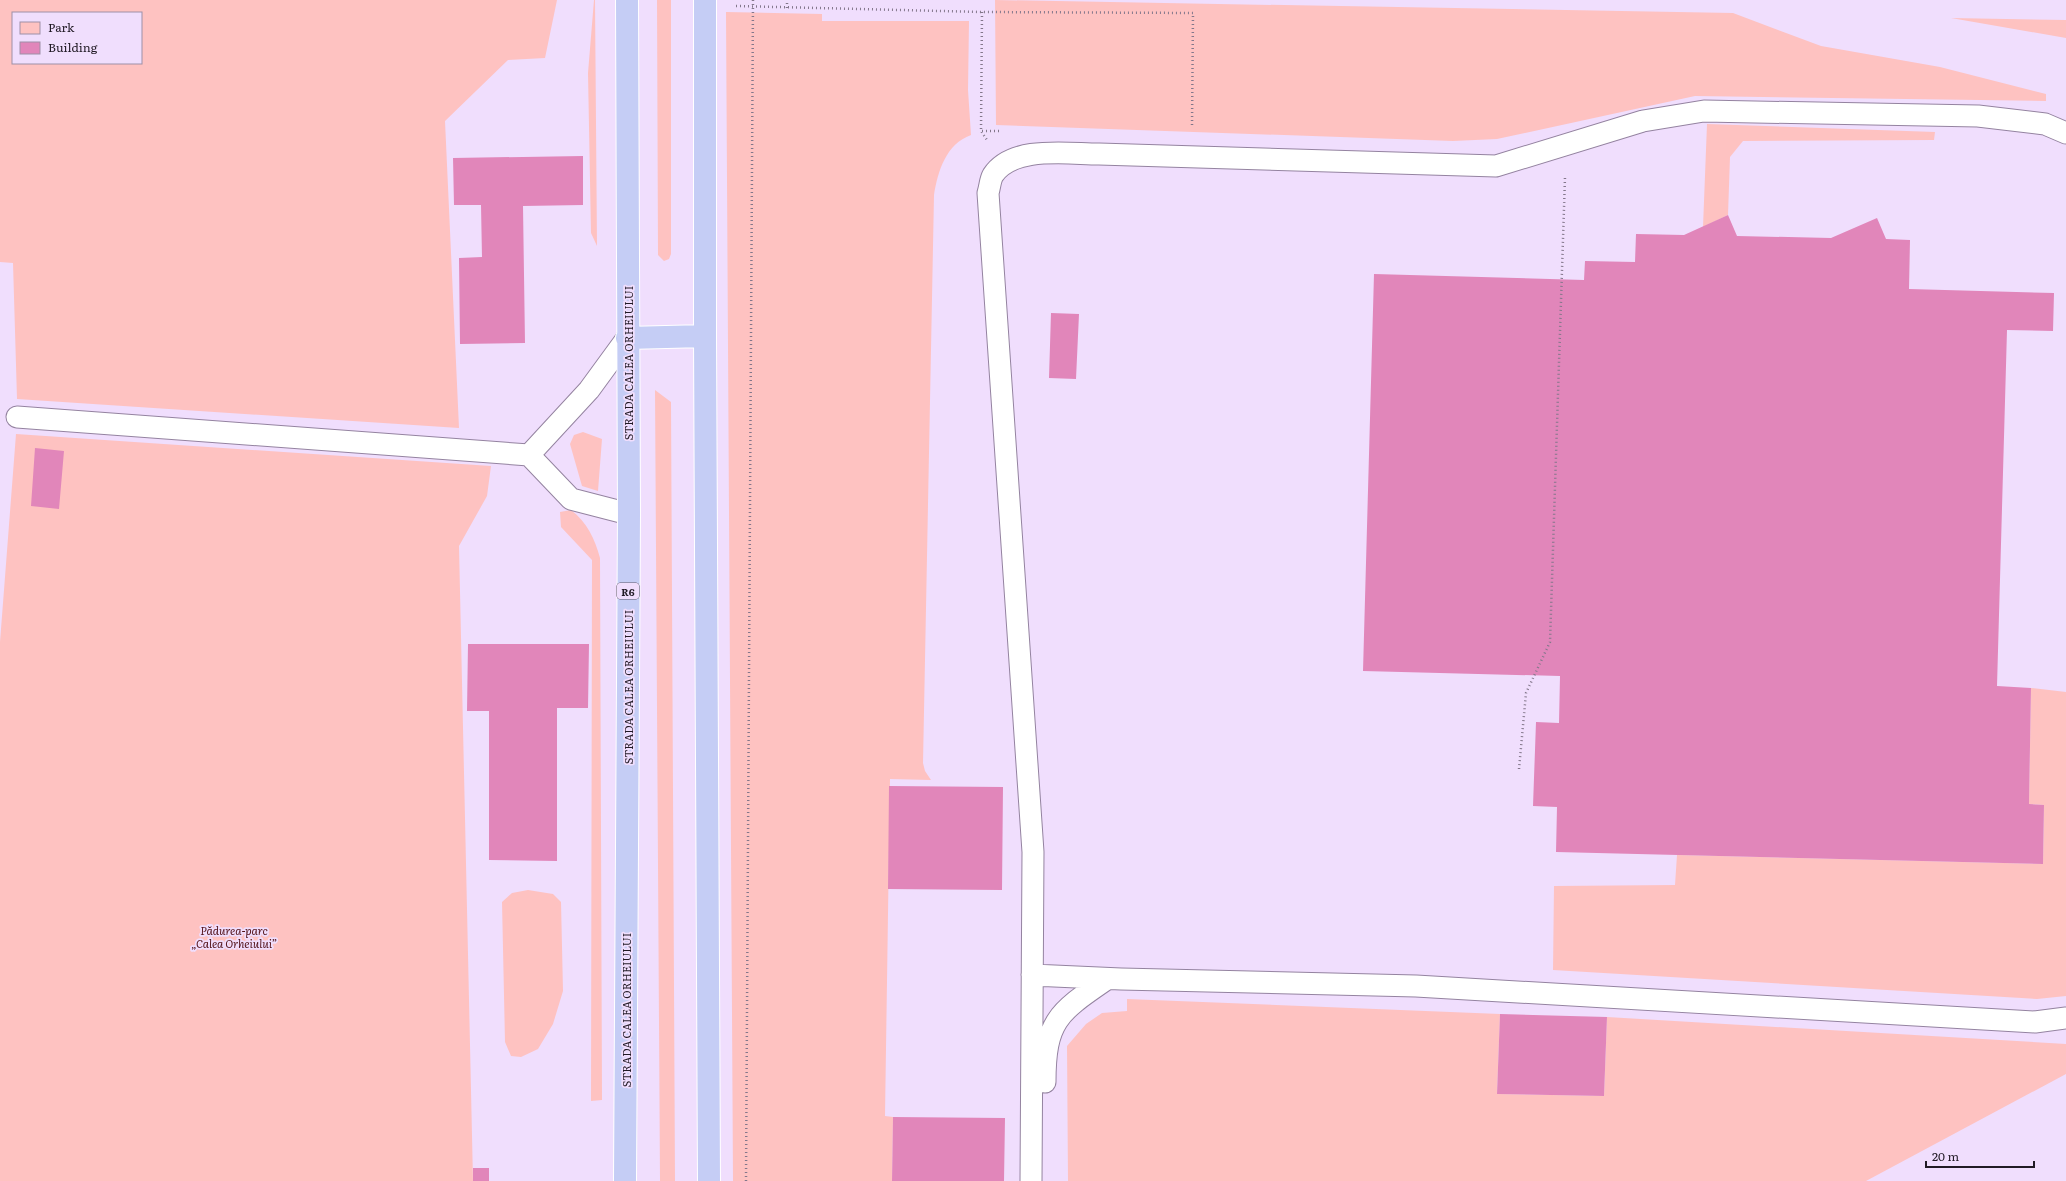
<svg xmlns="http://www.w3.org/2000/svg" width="2066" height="1181" viewBox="0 0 2066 1181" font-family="Literata,serif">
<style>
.green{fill:#fec2c1;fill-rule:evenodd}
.building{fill:#e186ba}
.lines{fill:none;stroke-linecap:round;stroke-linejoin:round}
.lane-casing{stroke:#9483a0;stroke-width:23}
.highway-casing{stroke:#fff;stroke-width:24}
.path{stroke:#83778b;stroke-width:2.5;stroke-dasharray:1 3;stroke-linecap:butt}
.lane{stroke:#fff;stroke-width:21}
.highway{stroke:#c5cdf5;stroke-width:22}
.labels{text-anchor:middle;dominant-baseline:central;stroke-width:3.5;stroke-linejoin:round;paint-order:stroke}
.shield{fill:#f0defd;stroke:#5f5566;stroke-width:1}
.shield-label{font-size:10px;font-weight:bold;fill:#211a25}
.street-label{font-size:11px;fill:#211a25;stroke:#f0defd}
.park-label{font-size:11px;font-style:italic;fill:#521117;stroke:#f0defd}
</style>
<rect width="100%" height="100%" fill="#f0defd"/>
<path class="green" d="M0,0H557L545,58L508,60L445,121L459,428L17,399L13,263L0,262ZM13,13H141V63H13Z
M594,0H595L597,246L591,233L588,73Z
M657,0H671V254L669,259L664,261L658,255Z
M995,0L1733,13L1821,46L1940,67L2046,94V101L1695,96L1497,139L1453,141L996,125Z
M726,12L822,14V21H969L968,90L971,135C946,144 938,171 934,195L923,763L925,771L931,780L890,779L885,1116L893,1117L892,1181H733Z
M1951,18L2066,20V38Z
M1707,124L1935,132L1934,140L1743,141L1730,157L1728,215L1703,227Z
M655,390L671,402L675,1181H660Z
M583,432L602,439L598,491L582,486L570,444L574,435Z
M16,434L491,466L487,496L459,546L473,1181H0V642Z
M571,510C587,522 595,539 600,558L602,1100L591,1101L592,560L561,527L560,512Z
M2031,688L2066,692V996L2037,999L1553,970L1554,886L1675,885L1677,855L2043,864L2044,805L2029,804Z
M528,890L553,894L561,902L563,991L553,1024L538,1049L521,1057L511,1056L505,1042L502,902L512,893Z
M1127,999L1500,1014L1497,1094L1604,1096L1607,1017L2066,1044V1074L1866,1181H1068L1067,1046L1086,1024L1102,1013L1127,1011Z"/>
<path class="building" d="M583,156V205L523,206L525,343L460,344L459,258L482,257L481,205H454L453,158Z
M1728,215L1737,236L1831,238L1877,218L1886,239L1910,240L1909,289L2054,293L2053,331L2007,330L1997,686L2031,688L2029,804L2044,805L2043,864L1556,852L1557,807L1533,806L1536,722L1559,723L1560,676L1363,671L1374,274L1584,280L1585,261L1635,262L1636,234L1684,235Z
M1051,313L1079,314L1076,379L1049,378Z
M35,448L64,451L59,509L31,506Z
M468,644H589L588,708H557V861L489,860V711H467Z
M889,786L1003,787L1002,890L888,889Z
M1500,1014L1607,1017L1604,1096L1497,1094Z
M893,1117L1005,1118L1004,1181H892Z
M473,1168H489V1181H473Z"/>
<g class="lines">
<defs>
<path id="lane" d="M17,417L529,455L571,499L629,514
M529,455L589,390L627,338
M1032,975L1121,979L1416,986L2035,1022L2066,1018
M1045,1082C1045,1020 1059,1012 1107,979
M1031,1181L1033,852L988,193C990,187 990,180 993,175C1013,145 1068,154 1099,154L1496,166L1643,121L1704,111L1978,116L2045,124L2066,133"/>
<path id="highway" d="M705,0V336L709,1181
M627,338L705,336
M625,1181L629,514L627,0"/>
</defs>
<use href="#lane" class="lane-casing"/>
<use href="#highway" class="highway-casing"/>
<path class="path" d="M736,6L982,12L1193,13L1192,127
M787,8V0
M982,12L981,131L987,140
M982,131H1001
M1519,769L1526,693L1550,642L1565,177
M746,1181L753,0"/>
<use href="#lane" class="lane"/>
<use href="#highway" class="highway"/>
</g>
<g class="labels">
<rect class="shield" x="617" y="583" width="22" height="16" rx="3"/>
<g class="shield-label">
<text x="628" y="591">R6</text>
</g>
<g class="street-label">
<text transform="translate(628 363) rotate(-90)">STRADA CALEA ORHEIULUI</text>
<text transform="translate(628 687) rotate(-90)">STRADA CALEA ORHEIULUI</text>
<text transform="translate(626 1010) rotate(-90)">STRADA CALEA ORHEIULUI</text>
</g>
<g class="park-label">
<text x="234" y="930">Pădurea-parc<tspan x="234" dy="13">„Calea Orheiului”</tspan></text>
</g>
</g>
<rect x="12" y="12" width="130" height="52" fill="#f0defd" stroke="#9d90a7"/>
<rect x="20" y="22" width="20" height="12" fill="#fec2c1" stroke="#9d90a7"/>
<text x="48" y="32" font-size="12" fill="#211a25">Park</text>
<rect x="20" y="42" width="20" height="12" fill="#e186ba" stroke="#9d90a7"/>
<text x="48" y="52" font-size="12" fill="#211a25">Building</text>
<path d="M1926 1161v6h108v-6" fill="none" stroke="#211a25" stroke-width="2"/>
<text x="1932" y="1161" font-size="12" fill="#211a25" stroke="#f0defd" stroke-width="3" paint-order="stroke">20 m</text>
</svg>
